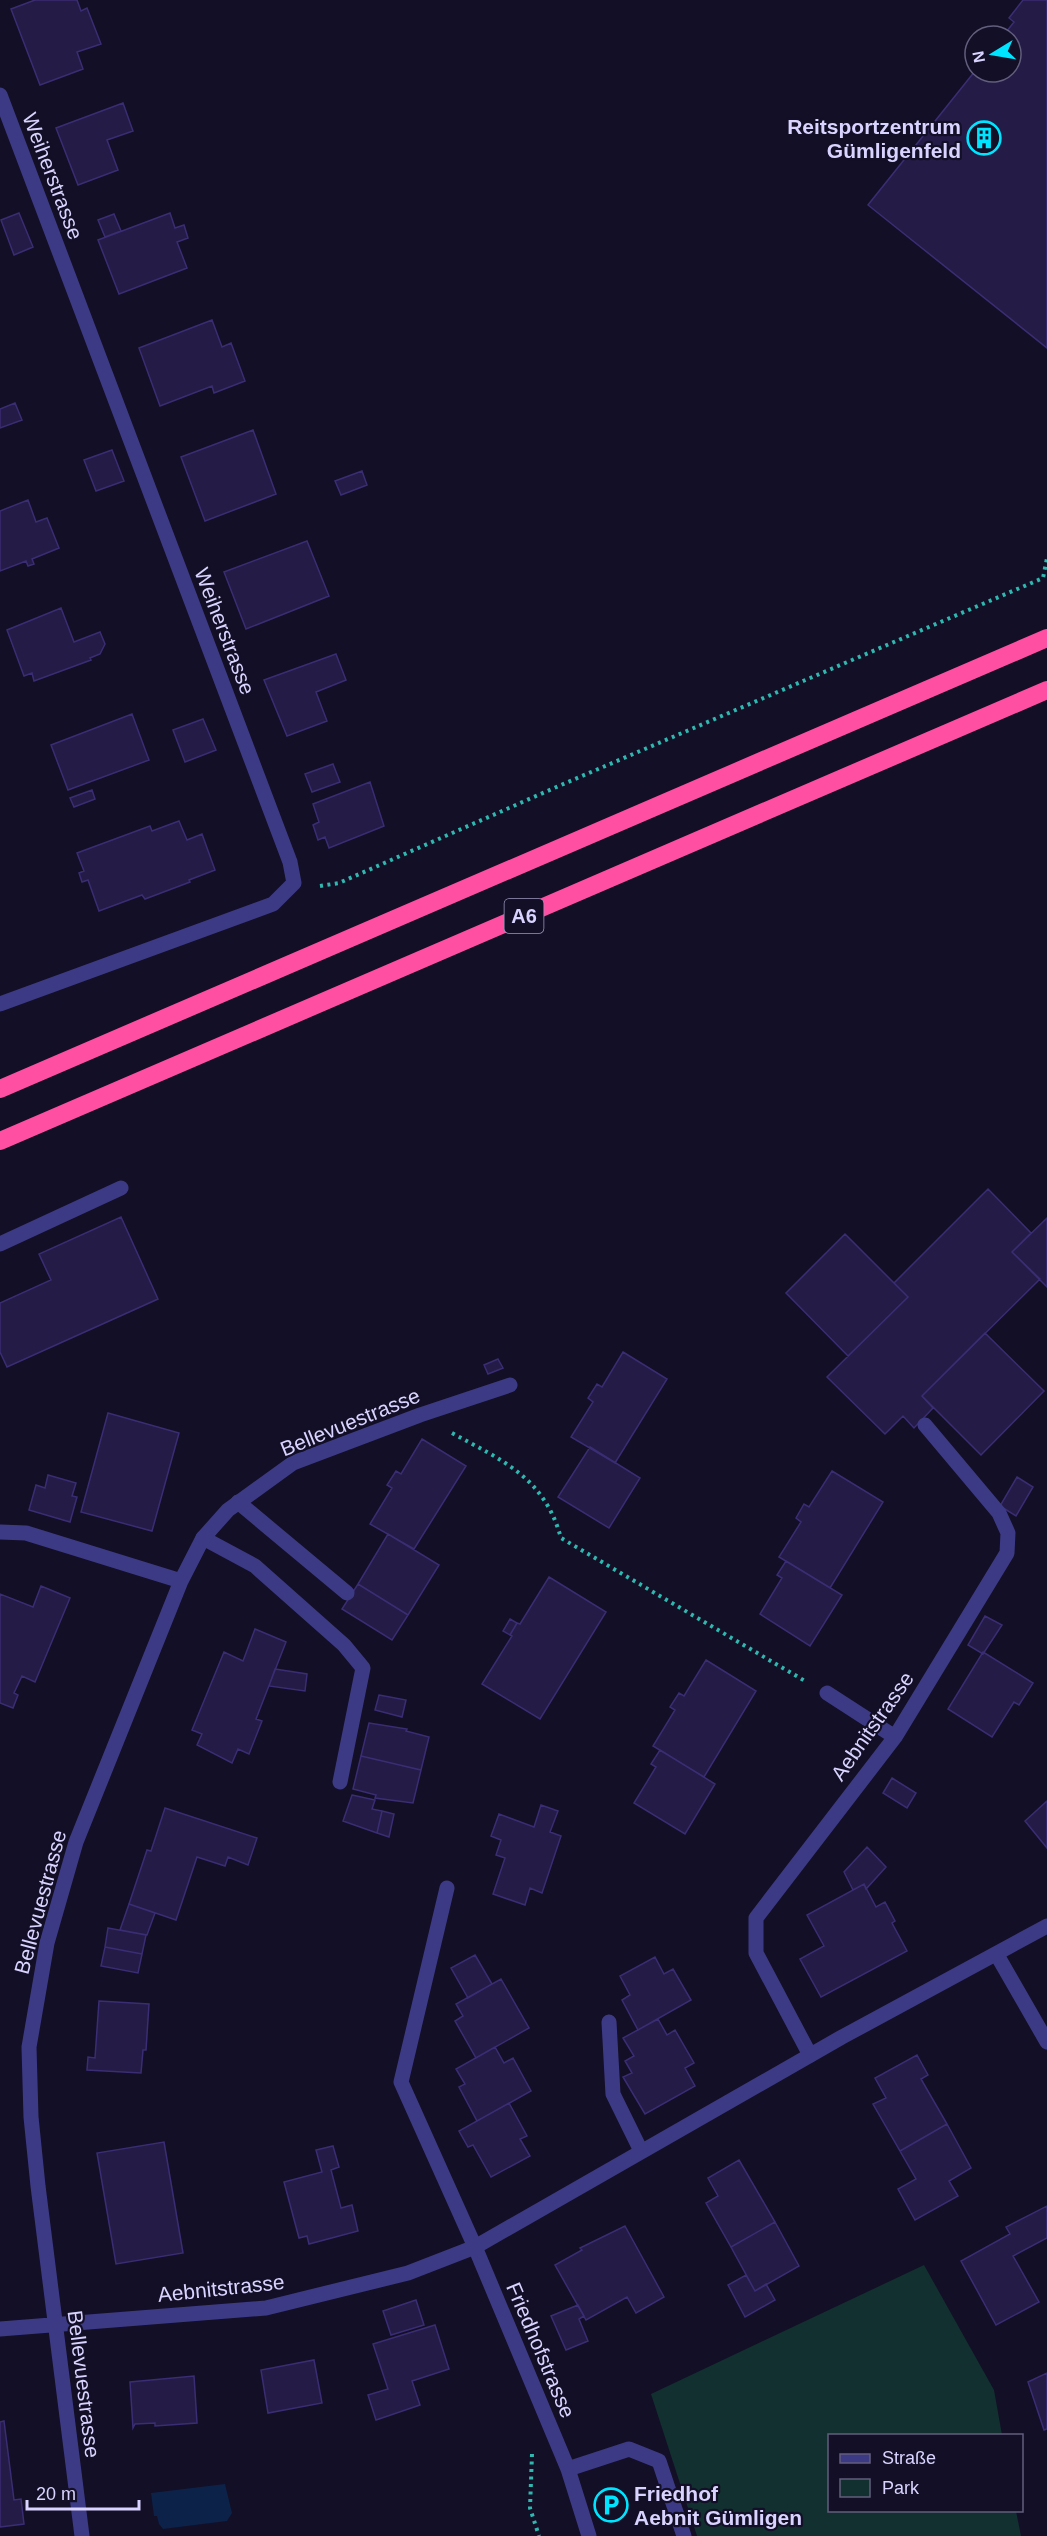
<svg xmlns="http://www.w3.org/2000/svg" width="1047" height="2536" viewBox="0 0 1047 2536" font-family="Arial,sans-serif">
<style>
.green{fill:#12302f}
.water{fill:#0c2248}
.building{fill:#241b47;stroke:#3b2d73;stroke-width:1.5}
.lines{fill:none;stroke-linecap:round;stroke-linejoin:round}
.path{stroke:#2fb8b0;stroke-width:4;stroke-dasharray:3 4.5;stroke-linecap:butt}
.service{stroke:#3d3a85;stroke-width:15}
.minor{stroke:#3d3a85;stroke-width:15}
.motorway{stroke:#ff4fa3;stroke-width:18}
.labels{text-anchor:middle;dominant-baseline:central;stroke-width:4.5;stroke-linejoin:round;paint-order:stroke}
.shield{fill:#130f26;stroke:#9e99be;stroke-width:1.5}
.shield-label{font-size:20px;font-weight:bold;fill:#d9d4ff}
.poi-label{font-size:21px;font-weight:bold;fill:#d9d4ff;stroke:#130f26;text-anchor:end}
.street-label{font-size:21px;fill:#d9d4ff;stroke:#130f26}
</style>
<rect width="100%" height="100%" fill="#130f26"/>
<path class="green" d="M924,2265L994,2390L1002,2435L830,2436V2510L1016,2511L1021,2536H697L651,2394Z"/>
<path class="water" d="M225,2484L232,2513L227,2521L163,2529L159,2524L157,2516H154L151,2493Z"/>
<path class="building" d="M35,0H77L81,11L87,8L101,44L77,52L83,69L40,85L11,9Z
M1023,0H1047V348L868,205L975,71L1011,72V36H1003L1014,22L1009,18Z
M123,103L133,131L107,140L118,170L78,185L56,128Z
M19,213L33,247L14,255L1,220Z
M170,213L175,228L184,225L188,238L177,242L187,268L119,294L98,240Z
M114,214L121,231L105,237L98,220Z
M212,320L222,347L231,343L245,381L214,393L212,386L160,406L139,348Z
M15,403L22,420L0,428V409Z
M253,430L276,494L205,521L181,457Z
M112,450L124,481L96,491L84,460Z
M362,471L367,485L341,495L335,481Z
M28,500L36,522L47,518L59,548L32,559L34,564L28,566L26,561L0,571V511Z
M307,541L329,596L246,629L224,572Z
M61,608L74,642L100,632L105,644L100,654L90,658L91,660L34,681L32,673L24,676L7,630Z
M336,654L346,680L316,692L327,721L287,736L264,680Z
M132,714L149,760L68,790L51,745Z
M203,719L216,750L185,762L173,730Z
M333,764L340,782L312,792L305,774Z
M370,782L384,826L329,848L325,837L318,840L313,825L319,822L313,804Z
M92,790L95,799L74,807L70,798Z
M179,821L187,840L202,834L215,870L189,880L190,882L145,899L142,895L99,911L88,880L82,882L79,873L84,871L77,853L150,826L152,831Z
M988,1189L1031,1233L1012,1252L1040,1279L922,1396L933,1408L914,1428L903,1416L885,1434L827,1377L908,1297L894,1283Z
M121,1217L158,1299L7,1367L0,1352V1303L51,1280L39,1254Z
M1047,1218V1287L1012,1252Z
M845,1234L908,1297L848,1356L786,1293Z
M985,1333L1044,1391L981,1455L922,1396Z
M623,1352L667,1379L615,1463L571,1437L593,1402L588,1398L597,1384L602,1387Z
M498,1359L503,1368L488,1374L484,1365Z
M108,1413L179,1433L152,1531L81,1512Z
M422,1439L466,1466L414,1549L370,1524L392,1488L387,1485L396,1471L401,1474Z
M590,1447L640,1478L609,1528L558,1497Z
M832,1471L883,1502L830,1588L779,1557L801,1522L796,1518L804,1504L809,1507Z
M48,1475L76,1483L72,1496L77,1497L70,1522L29,1510L36,1485L45,1488Z
M1017,1477L1033,1487L1016,1516L1000,1506Z
M388,1534L439,1565L408,1615L358,1584Z
M786,1561L842,1595L810,1646L760,1614L782,1578L777,1575Z
M549,1577L606,1612L540,1719L482,1684L512,1636L510,1635L517,1623L520,1624Z
M358,1584L408,1615L392,1640L342,1609Z
M41,1586L70,1598L35,1682L22,1676L14,1693L18,1695L13,1708L0,1703V1594L33,1607Z
M985,1616L1002,1625L983,1654L968,1645Z
M510,1619L517,1623L510,1635L503,1631Z
M255,1629L286,1642L256,1719L262,1721L249,1754L238,1749L232,1763L197,1745L202,1734L192,1730L224,1652L243,1661Z
M983,1652L1033,1683L1019,1705L1014,1702L992,1737L948,1709Z
M706,1660L756,1691L704,1777L653,1746L675,1710L670,1707L679,1693L684,1696Z
M275,1669L307,1674L305,1691L269,1686Z
M379,1695L406,1700L402,1717L375,1710Z
M369,1723L407,1729L406,1731L429,1737L421,1770L361,1756Z
M660,1750L715,1784L685,1834L634,1803L656,1767L651,1764Z
M361,1756L421,1770L413,1803L375,1798L376,1795L353,1789Z
M892,1778L916,1793L907,1808L883,1793Z
M352,1795L375,1800L372,1809L382,1811L377,1833L343,1821Z
M1047,1801V1848L1025,1821Z
M541,1805L558,1811L550,1832L561,1836L542,1893L530,1888L525,1905L493,1894L505,1858L496,1855L501,1840L491,1836L499,1814L534,1827Z
M165,1808L257,1838L248,1865L228,1857L225,1866L197,1857L176,1920L129,1904L147,1850L151,1851Z
M382,1811L394,1814L389,1837L377,1833Z
M867,1847L886,1867L866,1889L864,1884L853,1890L844,1872Z
M864,1884L876,1907L885,1902L895,1921L892,1923L907,1951L821,1997L800,1959L824,1946L807,1915Z
M129,1904L155,1913L147,1935L120,1930Z
M108,1928L146,1935L142,1954L105,1947Z
M105,1947L142,1954L138,1973L101,1966Z
M475,1955L492,1984L468,1998L451,1968Z
M655,1957L664,1974L673,1969L691,2000L638,2030L622,2000L630,1995L620,1976Z
M501,1979L529,2028L476,2058L455,2021L463,2016L456,2004Z
M99,2001L149,2004L146,2050H143L141,2073L87,2070L88,2057L95,2058Z
M658,2019L667,2035L675,2030L694,2063L685,2068L695,2086L645,2114L623,2077L632,2073L625,2061L634,2056L623,2038Z
M495,2047L504,2063L513,2058L531,2091L477,2121L459,2087L465,2084L456,2069Z
M917,2055L928,2075L921,2079L947,2124L900,2151L873,2104L886,2098L875,2078Z
M509,2103L527,2136L520,2139L530,2156L491,2177L473,2145L468,2147L459,2131Z
M947,2124L971,2168L949,2181L958,2196L915,2220L898,2189L916,2179L900,2151Z
M164,2142L183,2253L116,2264L97,2153Z
M333,2146L339,2167L331,2170L341,2208L352,2205L358,2231L309,2244L307,2236L299,2238L284,2182L322,2172L316,2150Z
M739,2160L775,2222L731,2247L706,2203L718,2196L708,2178Z
M1047,2206V2238L1013,2256L1039,2302L996,2325L961,2261L1010,2234L1006,2227Z
M775,2222L799,2266L755,2291L731,2247Z
M625,2226L664,2297L636,2313L627,2297L586,2320L555,2265L582,2250L580,2248Z
M746,2275L755,2291L766,2284L775,2300L745,2317L728,2285Z
M416,2300L424,2325L391,2335L383,2311Z
M578,2305L584,2316L579,2319L588,2341L566,2350L551,2316Z
M435,2325L449,2369L412,2381L420,2405L376,2420L368,2395L388,2389L373,2344Z
M314,2360L322,2403L268,2413L261,2370Z
M1047,2373V2429L1044,2430L1028,2382Z
M194,2376L197,2423L155,2426V2423L135,2424L133,2428L130,2382Z
M4,2421L14,2500L21,2499L24,2524L0,2527V2422Z"/>
<g class="lines">
<path class="path" d="M320,886L339,883L561,785L1043,578L1047,558
M452,1433C503,1461 544,1477 561,1538L805,1681
M532,2454L530,2508L539,2536"/>
<path class="service" d="M238,1502L347,1593
M203,1538L255,1566L344,1645L363,1668L340,1782
M827,1693L895,1737
M609,2022L613,2094L641,2151
M810,2055L756,1953V1918L895,1737L1007,1553L1008,1533L999,1513L925,1425"/>
<path class="minor" d="M0,95L290,862L294,883L273,904L0,1004
M0,1244L121,1188
M0,1532L26,1533L181,1581
M447,1888L401,2082L475,2247L568,2469L589,2536
M997,1955L1047,2042
M0,2329L266,2308L408,2273L475,2247L842,2037L1047,1926
M568,2469L629,2449L659,2461L684,2536
M82,2536L38,2186L31,2117L29,2047L47,1943L76,1842L181,1581L203,1538L228,1510L293,1463L420,1415L510,1385"/>
<path class="motorway" d="M0,1089L1047,638
M0,1141L1047,690"/>
</g>
<defs>
<symbol id="building-ring" viewBox="-11 -11 22 22"><circle r="9.5" fill="#130f26" stroke="#00e5ff" stroke-width="1.5"/><path d="M-4-6H4V6H1V3H-1V6H-4ZM-2.5-4.3h1.7v1.8h-1.7ZM.8-4.3h1.7v1.8H.8ZM-2.5-1h1.7V.8h-1.7ZM.8-1h1.7V.8H.8Z" fill="#00e5ff"/></symbol>
<symbol id="parking-ring" viewBox="-11 -11 22 22"><circle r="9.5" fill="#130f26" stroke="#00e5ff" stroke-width="1.5"/><path d="M-3.5-5.5H1a3.5 3.5 0 0 1 0 7H-1V5.5H-3.5ZM-1-3.4V-.6H.8a1.4 1.4 0 0 0 0-2.8Z" fill="#00e5ff"/></symbol>
</defs>
<g fill-rule="evenodd">
<use href="#building-ring" x="965" y="119" width="38" height="38"/>
<use href="#parking-ring" x="592" y="2486" width="38" height="38"/>
</g>
<g class="labels">
<rect class="shield" x="504.5" y="899" width="39" height="34" rx="4.5"/>
<g class="shield-label">
<text x="524" y="916">A6</text>
</g>
<g class="poi-label">
<text x="961" y="126">Reitsportzentrum<tspan x="961" dy="24">Gümligenfeld</tspan></text>
<text x="634" y="2493" text-anchor="start">Friedhof<tspan x="634" dy="24">Aebnit Gümligen</tspan></text>
</g>
<g class="street-label">
<text transform="translate(53 176) rotate(69)">Weiherstrasse</text>
<text transform="translate(225 631) rotate(69)">Weiherstrasse</text>
<text transform="translate(350 1422) rotate(-22)">Bellevuestrasse</text>
<text transform="translate(872 1726) rotate(-55)">Aebnitstrasse</text>
<text transform="translate(40 1902) rotate(-75)">Bellevuestrasse</text>
<text transform="translate(221 2288) rotate(-6)">Aebnitstrasse</text>
<text transform="translate(541 2350) rotate(67)">Friedhofstrasse</text>
<text transform="translate(84 2384) rotate(83)">Bellevuestrasse</text>
</g>
</g>
<rect x="828" y="2434" width="195" height="78" fill="#130f26" stroke="#625e7d" stroke-width="1.5"/>
<rect x="840" y="2454" width="30" height="9" fill="#3d3a85" stroke="#625e7d" stroke-width="1.5"/>
<text x="882" y="2464" font-size="18" fill="#d9d4ff">Straße</text>
<rect x="840" y="2479" width="30" height="18" fill="#12302f" stroke="#625e7d" stroke-width="1.5"/>
<text x="882" y="2494" font-size="18" fill="#d9d4ff">Park</text>
<g transform="translate(993 54) rotate(259)"><circle r="28" fill="#130f26" stroke="#625e7d" stroke-width="1.5"/>
<path d="M0-4.5L10 22L0 15L-10 22Z" fill="#00e5ff"/>
<text y="-9" font-size="16" font-weight="bold" text-anchor="middle" fill="#d9d4ff">N</text>
</g>
<path d="M27 2500v9h112v-9" fill="none" stroke="#d9d4ff" stroke-width="3"/>
<text x="36" y="2500" font-size="18" fill="#d9d4ff" stroke="#130f26" stroke-width="4.5" paint-order="stroke">20 m</text>
</svg>
